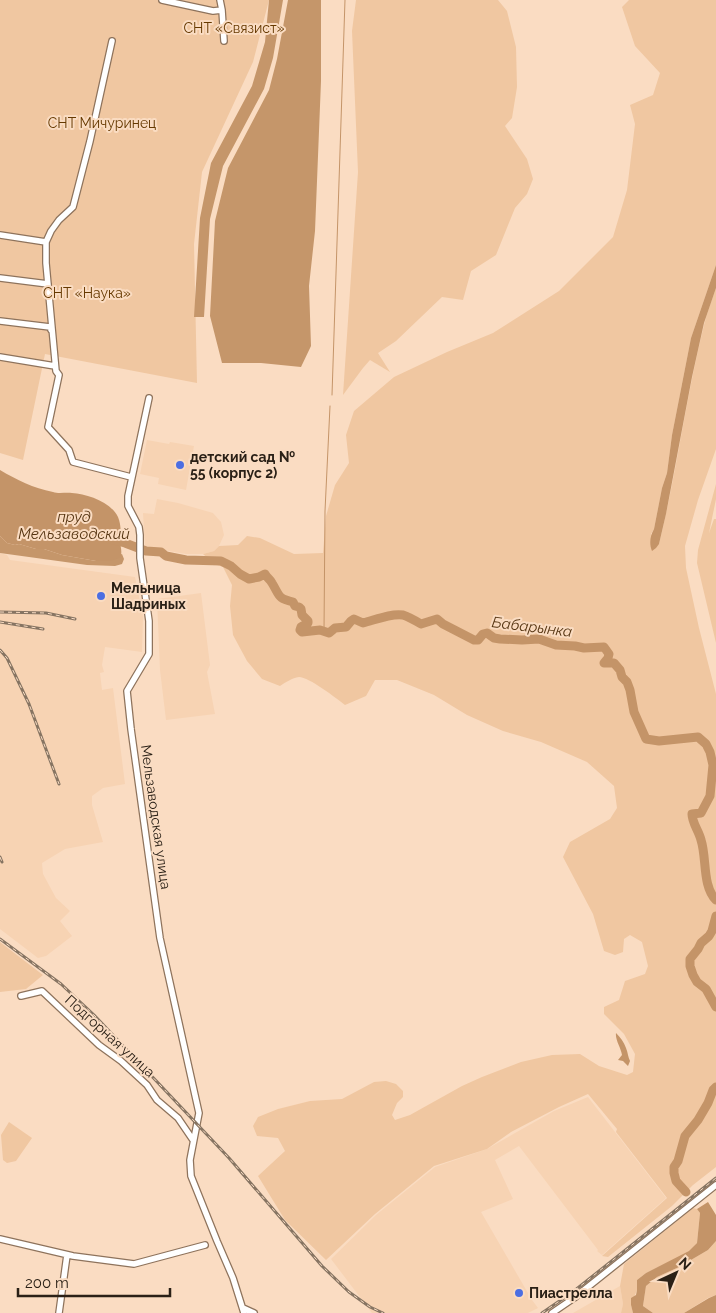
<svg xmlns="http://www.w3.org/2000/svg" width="716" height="1313" viewBox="0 0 716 1313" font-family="Raleway,sans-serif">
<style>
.built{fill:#f7d3b3}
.green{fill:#f0c7a1}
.forest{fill:#c5966a}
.water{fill:#c49468}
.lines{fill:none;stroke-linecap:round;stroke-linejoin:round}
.stream{stroke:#c49468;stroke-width:1}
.river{stroke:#c49468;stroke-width:9}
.minor-casing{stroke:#8e735c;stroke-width:8}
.minor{stroke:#fff;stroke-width:5.5}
.rail-casing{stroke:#867462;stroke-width:3}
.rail{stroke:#fadcc2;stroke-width:1;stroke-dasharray:4;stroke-linecap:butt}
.poi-dot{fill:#4c6ee2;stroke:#fadcc2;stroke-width:2}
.labels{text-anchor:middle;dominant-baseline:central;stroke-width:4;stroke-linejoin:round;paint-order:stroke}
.park-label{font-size:14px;fill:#663900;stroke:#fadcc2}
.poi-label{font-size:14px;font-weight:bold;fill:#2a2016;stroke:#fadcc2;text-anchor:start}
.street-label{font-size:14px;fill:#2a2016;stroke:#fadcc2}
.water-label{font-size:15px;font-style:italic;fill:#553411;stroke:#fadcc2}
</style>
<rect width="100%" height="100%" fill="#fadcc2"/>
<path class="built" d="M147,440L169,444L170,442L194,446L186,490L158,484L159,478L140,474Z
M157,499L178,503L213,513L221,522L224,535L219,546L214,551L203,554H186L145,547L143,513L154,514Z
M0,553L7,555L10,560L135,577L143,617L142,652L105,647L102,665L104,672L100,673L102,690L113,688L125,784L103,788L92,796V805L103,842L65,849L42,863L43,874L56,898L70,911L60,921L72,936L46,956L38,958L0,929Z
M201,593L210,665L207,672L215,714L166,720L160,670L157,599Z
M588,1097L666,1198L602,1255L597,1251L598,1250L519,1146L495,1160L513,1199L481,1212L532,1300L538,1308L528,1313H372L331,1259L376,1215L435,1167L487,1149L554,1111Z
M620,1286L623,1304L621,1313H573Z"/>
<path class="green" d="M0,0H269L253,62L202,172L194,244L197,383L45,354L23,460L0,453Z
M356,0H498L507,11L516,47L517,87L512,118L505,126L527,159L533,179L527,194L515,208L496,255L471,271L463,300L442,297L396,341L378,353L390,372L370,360L363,368L343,395L358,172L352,31Z
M629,0H716V265L691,338L672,435L667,473L662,488L654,529L651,534L659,544C677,471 686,397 704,325C707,312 712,300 716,288V449L698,500L685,546L686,568L699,628L716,694V1167L693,1185L672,1206L608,1257L602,1256L667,1198L616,1132L617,1129L588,1094L559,1107L511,1132L487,1149L434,1166L375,1214L326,1260L285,1220L258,1176L285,1151L278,1138L257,1136L253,1126L258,1117L278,1109L310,1101L342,1099L374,1082L386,1081L396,1084L403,1091V1097L397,1103L392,1115L395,1120L410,1115L462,1086L482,1077L521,1062L552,1055L580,1054L599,1066L627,1075L633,1072L635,1054L624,1034L604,1014V1007L619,1000L625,981L645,974L648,966L642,942L630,935L624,939L623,952L615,955L604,951L593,914L563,857L570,842L610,819L617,808L614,786L587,762L541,742L503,731L467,715L434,695L397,680H375L366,696L345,705C336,698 309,677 299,677C292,678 286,682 280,686L262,679L247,661L233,635L230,606L232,585L223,567L214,564L203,554L214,551L219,546L238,545L247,536L260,538L294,554L323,553L326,516L335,485L349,463L346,435L354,411L394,377L447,352L493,333L559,291L613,237L627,190L635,124L630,105L653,95L660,73L635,46L622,7Z
M716,484V499L709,533L714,519H716V643L697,563L698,550Z
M0,942L43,975L26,989L0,992Z
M9,1122L32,1138L16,1161L7,1163L3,1160L1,1135Z
M693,1208L697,1209L700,1213L697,1243L689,1252L646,1273L637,1280V1290L631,1305L633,1313H621L623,1304L620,1286L624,1264Z
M716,1241V1295L708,1298L684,1313H653L643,1306L646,1286L657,1277L679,1267L708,1250Z"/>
<path class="forest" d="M269,0H283L273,58L264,89L223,166L210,219L204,317H194L200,218L211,163L252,86L265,42Z
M288,0H321V81L315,231L309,286L311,346L301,367L261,363H222L210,316L215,221L228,168L269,90L277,59Z
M0,536L7,543L15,545L19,544L36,549H44L62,555L96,561L122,554L124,559L122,564L115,566L87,565L0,553Z"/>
<path class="water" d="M716,265V288L704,323L692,377L666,514L659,544L656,548L652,551C649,544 650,536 654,529L662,488L667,473L672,435L691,338Z
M0,470C17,480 33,488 53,492C59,494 66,492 72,493C87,494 111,502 118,517C121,524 121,532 120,540C120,546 123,552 120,558L110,561H96L62,555L44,549H36L19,544L15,545L7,543L0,536Z
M616,1033C620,1037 624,1042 626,1048C628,1053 628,1057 630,1061L628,1066L623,1061L618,1060L622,1055C621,1048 615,1040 616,1033Z
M708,1202L716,1215V1241L708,1250L679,1267L657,1277L646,1286L643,1306L653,1313H633L631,1305V1298L636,1295L637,1290V1280L646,1273L689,1251L697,1243L700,1213L697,1209Z
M716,1295V1313H684L709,1298Z"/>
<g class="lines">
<path class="stream" d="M332,395L345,0
M324,632L325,511L330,406"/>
<path class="river" d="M109,539L125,543L146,551L161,552L166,556L186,560L221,561L231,566L240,574L249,579L259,577L265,574C267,578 270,579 272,583C280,596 277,598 293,602L295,606L299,607L301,609L302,615L308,621V623L301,627L300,630L302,632L320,630L329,633L335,628L346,627L351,621L354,619L363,623C375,620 391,613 403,615C409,617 416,621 421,624L437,619L443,624L474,640H478L483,634L487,633L494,638L500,639L522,640L539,639L556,645L575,646L584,648L604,647L609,654L608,658L604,663H614L620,670L622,677L627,682L630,690L634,712L646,739L659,741L698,737L706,744L710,752L713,765L710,796L701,813L692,814C692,823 699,831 701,840C707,858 702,886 716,900
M716,916L712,931L709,936L701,943L698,949L690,959V966L693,975L697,982L706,989L716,1007
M686,1192L676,1181L674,1173V1167L678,1161L685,1136L698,1120L708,1103L713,1090L716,1087"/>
<defs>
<path id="minor" d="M162,0L213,11L222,10
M220,0L222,10L224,41
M112,41L90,141L73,207L59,220L51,231L46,242V263L56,371L59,375L48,427L69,450L73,462L131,477
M0,235L46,242
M0,278L48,284
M0,321L50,327L51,330
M0,357L55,366
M149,398L128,496V506L139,527L140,535V558L149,621V654L127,691L131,729L160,938L199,1113L190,1160L191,1176L217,1241L233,1278L244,1313
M21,996L42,991L99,1045L121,1061L147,1085L157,1100L178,1118L193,1140
M0,1239L73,1256L134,1264L205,1245
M243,1308L254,1313
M59,1313L67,1255
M552,1313L574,1298L716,1185"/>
</defs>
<use href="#minor" class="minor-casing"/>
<use href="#minor" class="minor"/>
<defs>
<path id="rail" d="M0,612L46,613L75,619
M0,622L43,629
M0,650L7,658L29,704L59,784
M0,857L2,862
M0,939L61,984L94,1015L229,1158L322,1266L349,1292L370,1307L383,1313
M542,1313L574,1291L716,1178"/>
</defs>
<use href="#rail" class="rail-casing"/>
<use href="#rail" class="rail"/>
</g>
<g class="poi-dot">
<circle cx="180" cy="465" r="5"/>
<circle cx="101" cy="596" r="5"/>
<circle cx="519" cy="1293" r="5"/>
</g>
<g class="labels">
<g class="park-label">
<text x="234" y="28">СНТ «Связист»</text>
<text x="102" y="123">СНТ Мичуринец</text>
<text x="87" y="293">СНТ «Наука»</text>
</g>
<g class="poi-label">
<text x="190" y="457">детский сад №<tspan x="190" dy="16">55 (корпус 2)</tspan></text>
<text x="111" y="588">Мельница<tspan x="111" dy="16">Шадриных</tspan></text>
<text x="529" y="1293">Пиастрелла</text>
</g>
<g class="street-label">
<text transform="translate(156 817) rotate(82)">Мельзаводская улица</text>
<text transform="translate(110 1036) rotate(42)">Подгорная улица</text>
</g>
<g class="water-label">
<text x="74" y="517">пруд<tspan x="74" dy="17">Мельзаводский</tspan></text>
<text transform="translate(532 627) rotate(7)">Бабарынка</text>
</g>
</g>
<g transform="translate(676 1273) rotate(44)" stroke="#fadcc2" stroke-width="4" paint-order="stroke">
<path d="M0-4L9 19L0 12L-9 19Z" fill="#2a2016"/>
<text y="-8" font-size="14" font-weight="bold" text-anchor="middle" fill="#2a2016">N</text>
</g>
<path d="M18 1288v8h152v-8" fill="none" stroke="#2a2016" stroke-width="2.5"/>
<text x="25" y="1288" font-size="15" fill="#2a2016" stroke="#fadcc2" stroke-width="4" paint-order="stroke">200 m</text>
</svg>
